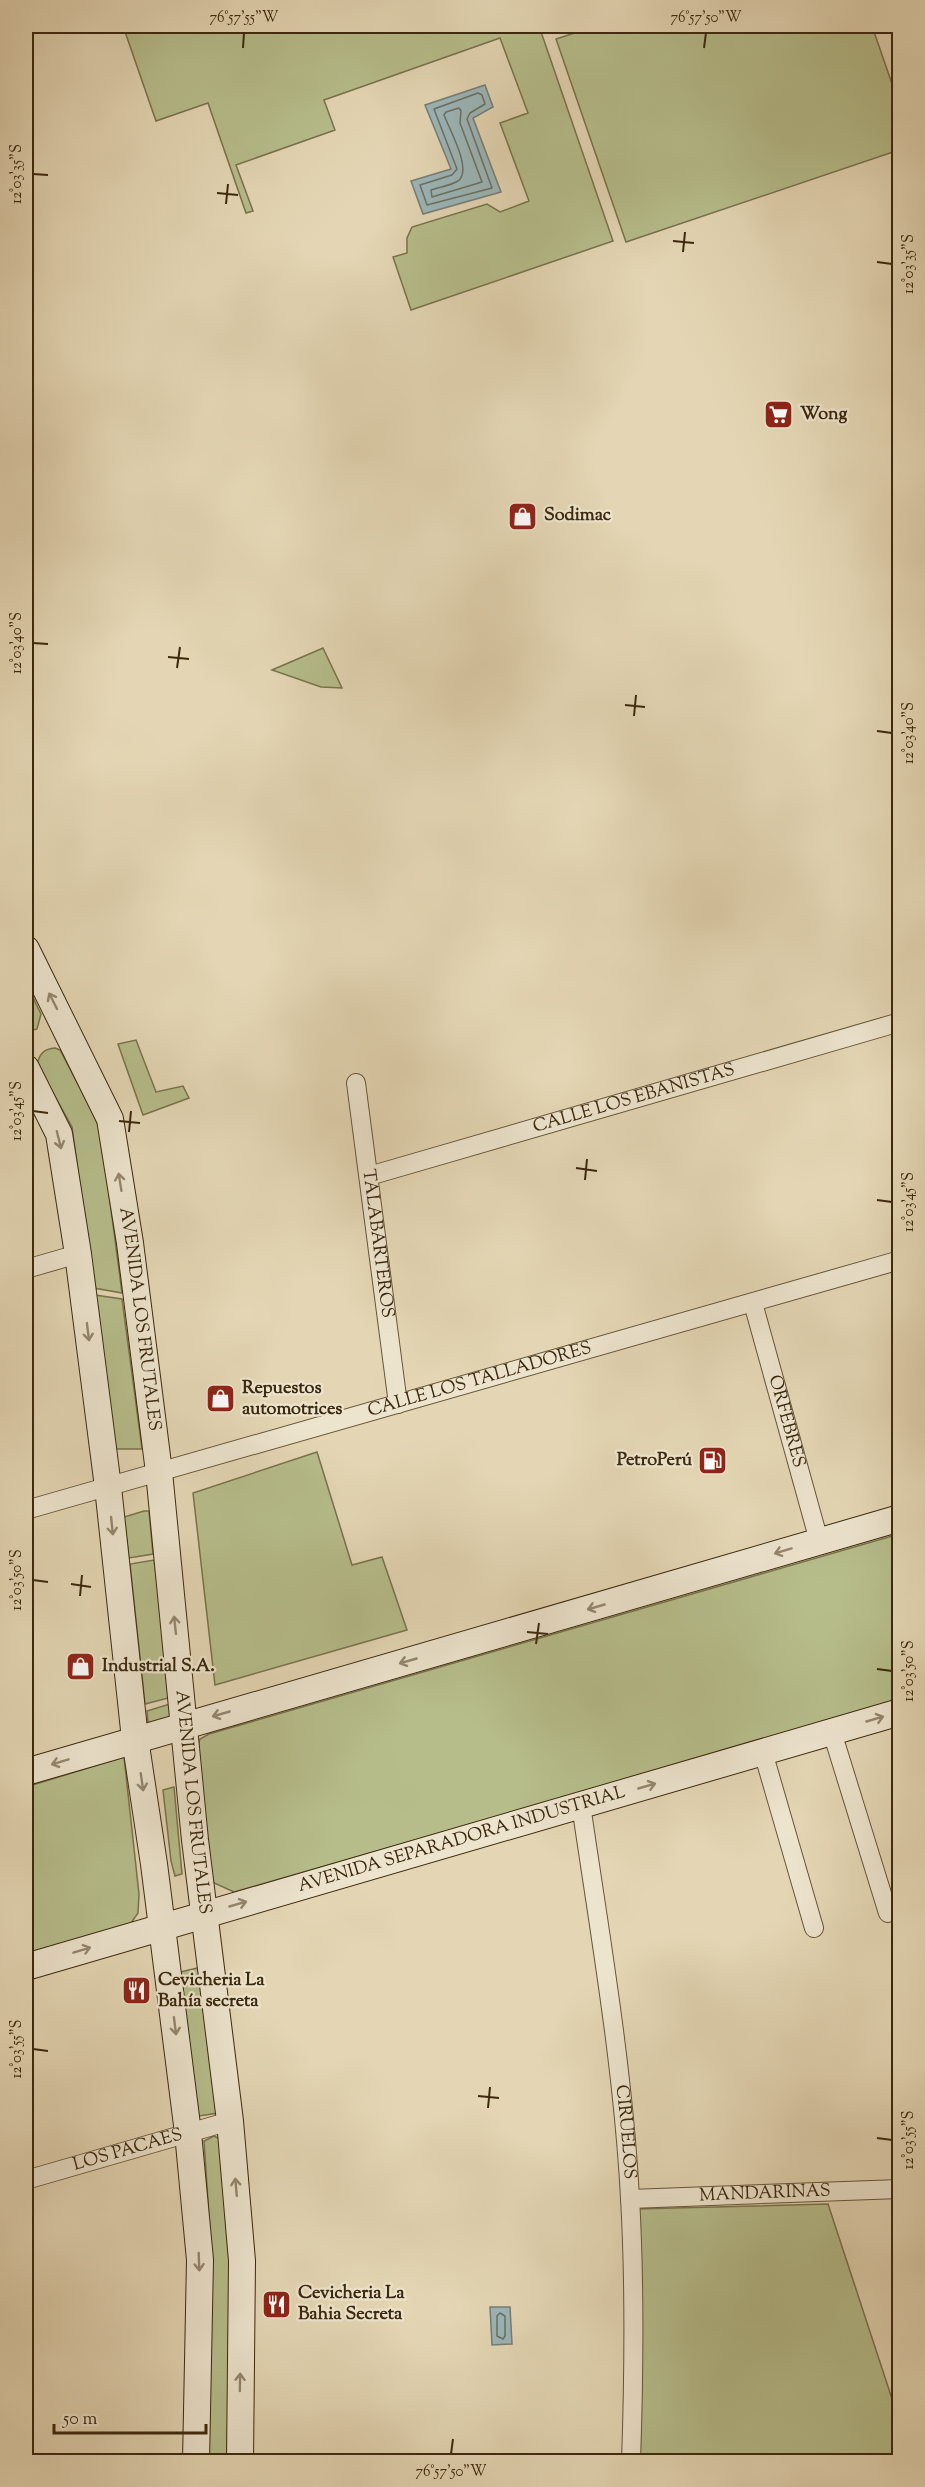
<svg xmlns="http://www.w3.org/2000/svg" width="925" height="2487" viewBox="0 0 925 2487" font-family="'Sorts Mill Goudy',serif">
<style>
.green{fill:#b6bd8b;stroke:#78724c;stroke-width:1.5}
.water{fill:#9bb6b9;stroke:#757d74;stroke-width:1.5}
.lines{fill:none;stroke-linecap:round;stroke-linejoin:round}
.shore{stroke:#6b6f63;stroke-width:1.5}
.minor-casing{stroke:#655437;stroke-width:20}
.secondary-casing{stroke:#3b280d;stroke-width:28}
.minor{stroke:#ede4ce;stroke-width:18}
.secondary{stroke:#ede4ce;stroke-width:26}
.oneway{stroke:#94866e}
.ticks{fill:none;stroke:#3b280d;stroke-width:2}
.labels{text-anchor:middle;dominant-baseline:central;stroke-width:4.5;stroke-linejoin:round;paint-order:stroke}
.poi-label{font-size:18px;font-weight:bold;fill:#3b280d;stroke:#ede4ce;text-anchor:start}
.street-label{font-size:18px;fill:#3b280d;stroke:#ede4ce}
.neatline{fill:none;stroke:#3b280d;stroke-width:2}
.ticks-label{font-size:15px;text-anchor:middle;fill:#3b280d}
</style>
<rect width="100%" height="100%" fill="#e4d6b4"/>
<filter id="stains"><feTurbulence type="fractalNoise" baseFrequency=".00333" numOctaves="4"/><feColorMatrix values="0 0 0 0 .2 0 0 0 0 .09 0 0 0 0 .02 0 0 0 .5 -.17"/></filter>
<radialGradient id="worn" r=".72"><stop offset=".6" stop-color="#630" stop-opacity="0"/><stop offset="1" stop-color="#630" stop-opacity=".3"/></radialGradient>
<path class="green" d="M123,26H539L613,241L411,310L393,257L407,253V238L412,227L487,204L500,212L529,201L500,123L528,113L500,38L324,100L335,130L236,165L253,211L246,213L208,103L156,121Z
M596,26H872L899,104V150L626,242L556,39Z
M323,648L342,688L321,687L272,670Z
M26,983L41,1014L37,1029L26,1032Z
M136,1040L156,1092L183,1086L189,1098L143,1115L118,1044Z
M55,1048L60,1050L94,1115L101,1133L122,1293L94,1288L72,1127L37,1064C40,1053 44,1049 55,1048Z
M95,1295L122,1299L142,1449H114Z
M317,1452L352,1565L382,1557L407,1630L215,1685L193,1493Z
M144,1511H149L153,1554L129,1558L124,1517Z
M899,1534V1701L234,1892L212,1882L197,1748L200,1739L209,1734Z
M154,1560L172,1697L145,1704L130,1564Z
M173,1703V1717L153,1728L148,1722L147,1711Z
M124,1757L139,1894L138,1913L131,1923L26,1955V1787Z
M174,1787L182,1874L175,1876L171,1861L163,1790Z
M202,1967L218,2113L199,2116L180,1972Z
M214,2136L220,2139L231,2261L227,2461H206L212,2261L204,2141Z
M828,2204L899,2420V2461H637L635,2209Z"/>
<path class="water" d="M485,85L493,107L473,118L501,192L423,214L411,181L451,169L425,105Z
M490,2307H510L512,2344L492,2345Z"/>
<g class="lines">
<path class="shore" d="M478,93L482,95L485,104L470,113L467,119L492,188L427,205L420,185L452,175L457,169L434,109Z
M459,108L461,111L460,123L482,182L432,197L431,190C439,187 450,186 458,181C473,170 449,129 444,115L446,112Z
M500,2313L505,2316V2336L503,2339L497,2336V2316Z"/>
<defs>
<g id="minor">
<path id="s1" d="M356,1083L398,1404"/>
<path id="s2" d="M369,1176L900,1022"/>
<path d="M26,1269L78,1254"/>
<path id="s3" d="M753,1303L819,1541"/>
<path id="s4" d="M26,1510L900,1260"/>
<path d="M832,1732L888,1913"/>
<path d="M763,1752L814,1928"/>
<path id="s5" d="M581,1805C600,1935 623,2066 630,2198C635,2285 634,2374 631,2462"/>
<path id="s6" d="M26,2180L230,2121"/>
<path id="s7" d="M630,2199L900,2189"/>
</g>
<g id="secondary">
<path id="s8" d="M26,949L110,1119L130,1243L159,1472L195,1840L230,2121L242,2261L240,2462"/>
<path d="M26,1068L59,1134L78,1254L108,1487L135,1739L154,1864L188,2133L200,2260L196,2462"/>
<path d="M26,1772L900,1518"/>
<path id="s9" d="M26,1967L900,1712"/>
</g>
</defs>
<use href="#minor" class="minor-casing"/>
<use href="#secondary" class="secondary-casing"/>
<use href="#minor" class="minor"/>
<use href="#secondary" class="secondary"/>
</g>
<defs><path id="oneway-shaft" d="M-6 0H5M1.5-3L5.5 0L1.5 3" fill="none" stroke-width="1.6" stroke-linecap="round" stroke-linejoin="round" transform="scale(1.5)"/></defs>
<g class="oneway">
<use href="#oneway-shaft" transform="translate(53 1001) rotate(-117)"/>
<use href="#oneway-shaft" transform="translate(59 1140) rotate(76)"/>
<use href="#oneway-shaft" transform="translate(120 1182) rotate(-99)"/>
<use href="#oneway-shaft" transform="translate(88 1332) rotate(83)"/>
<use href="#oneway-shaft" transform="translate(112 1526) rotate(84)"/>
<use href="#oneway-shaft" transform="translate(783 1551) rotate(163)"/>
<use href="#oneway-shaft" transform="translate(596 1607) rotate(164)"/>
<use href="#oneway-shaft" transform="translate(175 1625) rotate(-96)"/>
<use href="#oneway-shaft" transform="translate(408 1661) rotate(164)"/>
<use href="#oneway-shaft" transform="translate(221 1714) rotate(164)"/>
<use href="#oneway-shaft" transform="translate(875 1719) rotate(-16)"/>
<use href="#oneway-shaft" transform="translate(60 1762) rotate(163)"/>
<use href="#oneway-shaft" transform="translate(142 1782) rotate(82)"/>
<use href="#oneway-shaft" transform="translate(647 1786) rotate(-16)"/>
<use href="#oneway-shaft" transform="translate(238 1904) rotate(-16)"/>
<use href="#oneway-shaft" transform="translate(82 1950) rotate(-17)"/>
<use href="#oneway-shaft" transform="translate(175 2026) rotate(83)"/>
<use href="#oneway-shaft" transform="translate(236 2187) rotate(-95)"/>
<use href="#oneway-shaft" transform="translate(199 2262) rotate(88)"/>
<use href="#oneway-shaft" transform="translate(240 2382) rotate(-89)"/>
</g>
<path class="ticks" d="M243,48L244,33M704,48L706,33M33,174L48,175M217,193L238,195M226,204L228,184M673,241L694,243M683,252L685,232M877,262L892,264M33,643L48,644M168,657L189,659M177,668L180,647M625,705L645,707M634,716L636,695M877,731L892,733M33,1111L48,1113M119,1121L140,1123M129,1132L131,1111M576,1168L597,1171M585,1180L587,1159M877,1200L892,1202M33,1580L48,1582M71,1584L91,1587M80,1596L82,1575M527,1632L548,1634M536,1644L539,1623M877,1669L892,1671M33,2049L48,2051M478,2096L499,2098M488,2108L490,2087M877,2138L892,2140M451,2454L453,2439"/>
<defs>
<symbol id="supermarket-square" viewBox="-11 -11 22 22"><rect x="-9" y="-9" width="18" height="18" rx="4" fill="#8f2418" stroke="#ede4ce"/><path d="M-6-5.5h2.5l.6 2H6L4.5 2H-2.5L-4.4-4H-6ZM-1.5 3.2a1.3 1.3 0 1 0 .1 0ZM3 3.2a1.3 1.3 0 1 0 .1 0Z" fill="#fff"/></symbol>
<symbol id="shop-square" viewBox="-11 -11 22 22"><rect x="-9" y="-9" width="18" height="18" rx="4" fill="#8f2418" stroke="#ede4ce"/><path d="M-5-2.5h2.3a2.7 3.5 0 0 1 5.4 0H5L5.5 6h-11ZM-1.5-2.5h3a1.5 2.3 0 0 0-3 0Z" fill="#fff"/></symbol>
<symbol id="fuel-square" viewBox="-11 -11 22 22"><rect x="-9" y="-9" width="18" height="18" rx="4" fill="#8f2418" stroke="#ede4ce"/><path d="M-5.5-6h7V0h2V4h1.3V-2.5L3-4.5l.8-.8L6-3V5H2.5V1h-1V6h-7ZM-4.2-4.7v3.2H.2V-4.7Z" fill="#fff"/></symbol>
<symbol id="restaurant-square" viewBox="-11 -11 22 22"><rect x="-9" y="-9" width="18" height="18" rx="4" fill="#8f2418" stroke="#ede4ce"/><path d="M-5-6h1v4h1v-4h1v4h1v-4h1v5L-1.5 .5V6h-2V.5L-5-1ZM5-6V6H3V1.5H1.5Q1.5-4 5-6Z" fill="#fff"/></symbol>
</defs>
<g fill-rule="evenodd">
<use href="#supermarket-square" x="762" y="398" width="33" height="33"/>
<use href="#shop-square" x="506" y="500" width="33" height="33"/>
<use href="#shop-square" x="204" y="1382" width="33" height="33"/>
<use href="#fuel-square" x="696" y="1444" width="33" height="33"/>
<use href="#shop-square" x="64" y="1650" width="33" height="33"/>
<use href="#restaurant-square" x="120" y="1974" width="33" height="33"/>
<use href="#restaurant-square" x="260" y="2288" width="33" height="33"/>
</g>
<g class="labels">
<g class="poi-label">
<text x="800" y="415">Wong</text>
<text x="544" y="516">Sodimac</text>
<text x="242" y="1389">Repuestos<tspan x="242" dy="21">automotrices</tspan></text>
<text x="692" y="1461" text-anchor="end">PetroPerú</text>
<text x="102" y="1667">Industrial S.A.</text>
<text x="158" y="1981">Cevicheria La<tspan x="158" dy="21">Bahía secreta</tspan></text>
<text x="298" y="2294">Cevicheria La<tspan x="298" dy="21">Bahia Secreta</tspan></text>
</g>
<g class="street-label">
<text stroke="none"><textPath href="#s2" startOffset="276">CALLE LOS EBANISTAS</textPath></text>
<text stroke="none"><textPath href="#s1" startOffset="162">TALABARTEROS</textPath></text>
<text stroke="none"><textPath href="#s8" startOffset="392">AVENIDA LOS FRUTALES</textPath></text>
<text stroke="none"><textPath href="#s4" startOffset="472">CALLE LOS TALLADORES</textPath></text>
<text stroke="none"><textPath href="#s3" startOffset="123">ORFEBRES</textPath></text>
<text stroke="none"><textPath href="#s8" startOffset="878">AVENIDA LOS FRUTALES</textPath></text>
<text stroke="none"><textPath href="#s9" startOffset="454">AVENIDA SEPARADORA INDUSTRIAL</textPath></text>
<text stroke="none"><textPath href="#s5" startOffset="330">CIRUELOS</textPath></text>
<text stroke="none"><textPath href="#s6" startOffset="106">LOS PACAES</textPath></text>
<text stroke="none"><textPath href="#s7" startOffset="135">MANDARINAS</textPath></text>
</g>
</g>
<rect width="925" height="2487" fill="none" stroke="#e4d6b4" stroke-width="66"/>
<path d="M54 2424v9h152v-9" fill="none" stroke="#3b280d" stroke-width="3"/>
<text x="63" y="2424" font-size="18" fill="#3b280d" stroke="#ede4ce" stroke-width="4.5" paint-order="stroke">50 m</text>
<rect x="33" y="33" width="859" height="2421" class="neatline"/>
<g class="ticks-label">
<text x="244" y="22">76°57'55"W</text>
<text x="706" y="22">76°57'50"W</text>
<text transform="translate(16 174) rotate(-90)" y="5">12°03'35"S</text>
<text transform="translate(908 264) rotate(-90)" y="5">12°03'35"S</text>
<text transform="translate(16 643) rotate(-90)" y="5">12°03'40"S</text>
<text transform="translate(908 733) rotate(-90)" y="5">12°03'40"S</text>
<text transform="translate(16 1111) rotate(-90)" y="5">12°03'45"S</text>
<text transform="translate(908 1202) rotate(-90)" y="5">12°03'45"S</text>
<text transform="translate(16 1580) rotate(-90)" y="5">12°03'50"S</text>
<text transform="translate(908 1671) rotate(-90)" y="5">12°03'50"S</text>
<text transform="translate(16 2049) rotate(-90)" y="5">12°03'55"S</text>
<text transform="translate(908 2140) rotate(-90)" y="5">12°03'55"S</text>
<text x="451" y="2476">76°57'50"W</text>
</g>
<rect width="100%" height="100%" filter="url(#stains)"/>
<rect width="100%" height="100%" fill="url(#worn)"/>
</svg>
